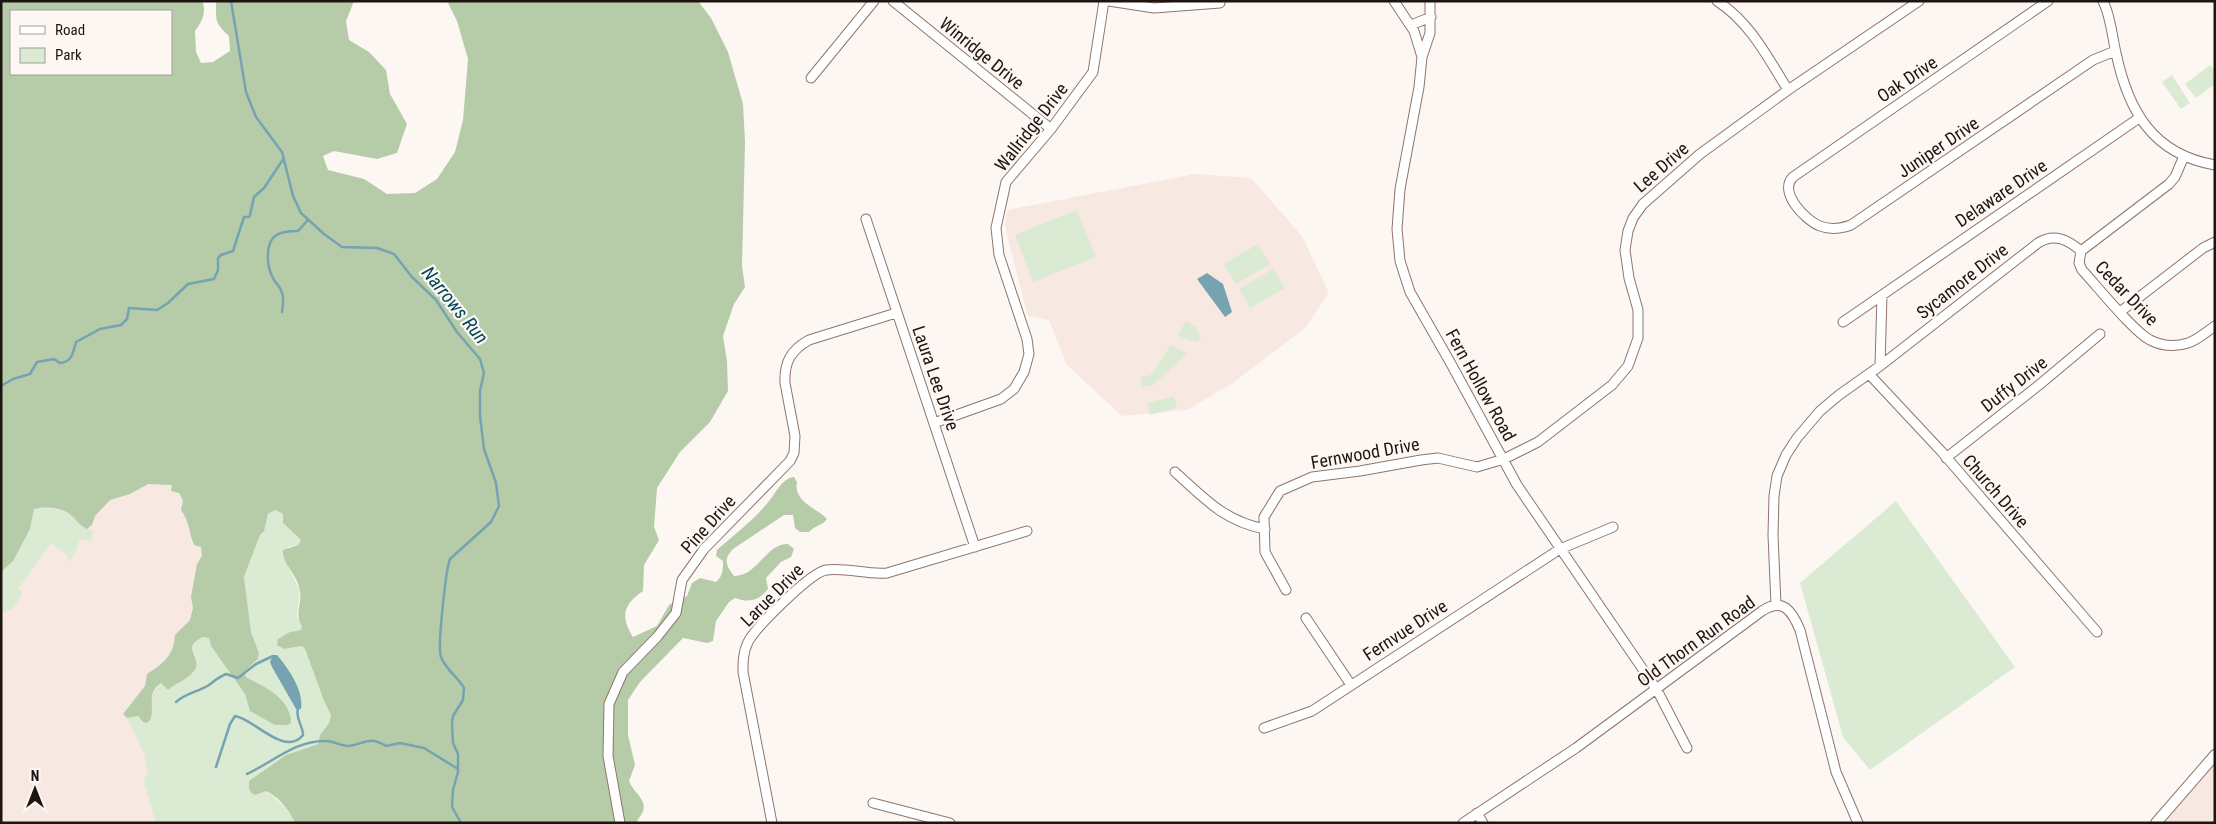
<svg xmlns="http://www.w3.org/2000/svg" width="2216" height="824" viewBox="0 0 2216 824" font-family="'Roboto Condensed',sans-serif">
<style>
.built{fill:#f7e8e2}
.green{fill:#dbebd3}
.forest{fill:#b6cca9;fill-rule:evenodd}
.water{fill:#75a3b1}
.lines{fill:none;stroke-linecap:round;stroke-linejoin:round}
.stream{stroke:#75a3b1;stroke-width:2.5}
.minor-casing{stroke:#8f756b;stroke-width:11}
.tertiary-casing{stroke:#8f756b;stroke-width:12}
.minor{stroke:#fff;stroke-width:9}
.tertiary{stroke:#fff;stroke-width:10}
.labels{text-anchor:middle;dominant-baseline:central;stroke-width:4.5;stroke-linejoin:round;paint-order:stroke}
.street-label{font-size:18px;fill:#1e1410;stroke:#fdf7f4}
.water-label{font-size:19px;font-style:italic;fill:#014858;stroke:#fdf7f4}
</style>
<rect width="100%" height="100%" fill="#fdf7f4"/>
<path class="built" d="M1,144L212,498L281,823H1Z
M1195,174L1251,178L1302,236L1329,293L1305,328L1233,383L1187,410L1122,416L1067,365L1049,320L1028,316L1009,244L1005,225L1007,210Z
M2215,755V823H2156Z"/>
<path class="green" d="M2210,65L2215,71V84L2196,98L2185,84Z
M2172,75L2190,103L2181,109L2162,82Z
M1077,210L1096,257L1033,282L1015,235Z
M1258,244L1270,264L1236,284L1224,264Z
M1273,269L1285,288L1250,308L1239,289Z
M1186,321L1196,327L1201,337L1197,342L1186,339L1178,335Z
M1171,345L1187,354L1153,385L1142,387L1141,377L1151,375Z
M1174,396L1177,408L1150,415L1147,403Z
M1896,501L2015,667L1870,770L1843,737L1800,583Z
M38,508C47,509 58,507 66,512C77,517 78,525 93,531L91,541L80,539L76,551L70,562L66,554L51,543L18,589L23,594L11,610L1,613V572L13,561L30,529L34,509Z
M275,510L283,514V523L301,540L298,545L288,547V567L300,590L297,616L302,626L301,630L290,632L284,649L302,646L305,649L324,701L331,715L329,723L320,735L318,744L286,755L249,781C268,796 283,798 295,823H156L144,782L145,777L148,774L144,754L127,718L138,716L143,722L153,715L150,700L159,683L161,682L168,690L188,676L195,659L192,652L195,641L203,637L209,638L211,646L246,694L250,711L260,685L246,677L244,672L258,659L259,653L251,632L244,577L268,514Z"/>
<path class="forest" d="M1,1H202C207,12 202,22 195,31L196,52L201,63L213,62L230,51L229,36C214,22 216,20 216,1H354L346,21L349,40L369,52L386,70L390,94L407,124L397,153L377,159L334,151L323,156L328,170L364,179L387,194L415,193L437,179L455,152L463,120L468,59L457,21L447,1H698L711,18L728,52L743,104L745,142L742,266L745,287L734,304L723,336L727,361L728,391L710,422L680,452L657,488L654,527L659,540L644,565L643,591C623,605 620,616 633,637L657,626L669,605L687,596L692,583L700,578L716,582C723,576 723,570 723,561L716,556L717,550C734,535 755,519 769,501C776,493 782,478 794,477L797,482C793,502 817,508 827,519C822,526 815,525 809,532H800L795,528L793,515H784L733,549C723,560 726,565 734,576C758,576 765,544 788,544L794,549L791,557L781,562L766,578L768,589C759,601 749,603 735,598L729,602L716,621L713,641L707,643L683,638L640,682L628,700V735L635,765L629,781C635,796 653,802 638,819L637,823H295C289,810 279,797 266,791L255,795C248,792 249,787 249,781L286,755L318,744L320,735L329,723L331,715L324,701L305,649L302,646L284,649L277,645L278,639L290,632L301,630L302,626C294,614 302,604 300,591C298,575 282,565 283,550L298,545L301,540L283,523V514L275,510L268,514L264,531L260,535L244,577L251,632L259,653L258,659L244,672L246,677C264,687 291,698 291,723L288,725H275L250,711L245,694L211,646L209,638L203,637C179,648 204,658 194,671C188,679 176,683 168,690L161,683C143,694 159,714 147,723L143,722L138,716L127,718L123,714L145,686L147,674C163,664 174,655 175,635L190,620L193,608L191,597L197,564L202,556L201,547L194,545C189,533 189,520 181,510L183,500L179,493L171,491L172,485L148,484L130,494L110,500L95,516L92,525L87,529C80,525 77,521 72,516C63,507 45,506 34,509L30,529L13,561L1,572ZM11,11H171V74H11Z"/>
<path class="water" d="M1207,273L1223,284L1232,312L1225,317L1197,279Z
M273,655H277C289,669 304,691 301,709H296L272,667L270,662Z"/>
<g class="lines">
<path class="stream" d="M231,1L246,92L256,117L282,152L293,196L301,213L324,234L342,247L377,248L394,254L412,277L436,300L457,332L480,359L484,373L480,391V416L484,449L496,483L499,506L491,522L450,559C446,569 437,648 441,657C446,670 457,676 464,688L463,700L453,716L452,724L453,743L458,754V772L453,790L452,807L461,823
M282,312C283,306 284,298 282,293C281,287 274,282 272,276C267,266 265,244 275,236C281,231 291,231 298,231L308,220
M1,386L13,379L30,374L37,362L54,359L60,363C72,362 73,353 76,342L100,329L121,325L127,319L129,308L157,310L168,303L188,284L214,279L218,270V258L221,255L233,251L244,217H249L250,215L254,197L264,188L284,158
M176,702C186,693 198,692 209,685C215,680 219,677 226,674L238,678L256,664L273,656
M216,767L230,724L235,716C253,718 285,758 303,735C303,725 295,719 298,709
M247,774C273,762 296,740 326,741C333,741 341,746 349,746C365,744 369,735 386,746L400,743L424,748L458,769"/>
<defs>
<path id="minor" d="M893,1L1051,129
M1109,1L1154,8L1220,3
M1394,1L1414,31L1422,57L1419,87L1400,189L1397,229L1400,261L1410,292L1450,362L1517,485L1657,690L1687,748
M1717,1C1750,22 1768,58 1788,90
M2048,1L1793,177C1778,192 1805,220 1820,226C1830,230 1840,229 1851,225L2093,60L2115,51
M2103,1C2111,17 2112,36 2116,53C2128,110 2152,154 2215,165
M1411,25L1431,17
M1422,57L1430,33V1
M811,78L874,1
M2184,156L2175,177L2169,184L2081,251L2079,263L2082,270C2098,287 2132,330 2150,340C2162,346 2176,347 2188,343C2198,340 2206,332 2215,326
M866,219L975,547
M2120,312L2203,248L2215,242
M1843,322L2139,118
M1880,366L1882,295
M1869,374L1941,451L2097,632
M934,423L1001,399L1014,389L1024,372L1029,354L1027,339L999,255L996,228L1006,182L1051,129L1093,72L1104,1
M1946,458L2039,385L2100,334
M1175,472C1205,499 1224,521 1265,529
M1286,590L1265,552L1264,517L1280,491L1312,477L1360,471L1421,460L1438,458L1477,467L1504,459L1538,442L1612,385L1628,366L1638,338V310L1629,278L1625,250L1628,231L1633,218L1643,204L1700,154L1788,90L1919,1
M1776,605L1773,535L1774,496L1777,476L1786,455L1797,438L1820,411L1839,395L1880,366L2038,243C2054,233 2067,239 2081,251
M1306,618L1351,685
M1264,728L1312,711L1560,549L1613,527
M873,803L950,823
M1477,813L1483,823
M620,823L608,756L609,704L623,672L657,637L676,613L682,580L704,549L790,461L794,453L795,436L785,383C784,362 791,350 809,340L896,313
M772,823L743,672C743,662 743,652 748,642C756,627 810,573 826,570C846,567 867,575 887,573L1027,531
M1463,823L1576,748L1762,611C1783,597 1792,611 1800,630L1836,772L1858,823"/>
<path id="tertiary" d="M2156,823L2215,755"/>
</defs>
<use href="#minor" class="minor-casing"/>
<use href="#tertiary" class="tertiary-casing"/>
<use href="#minor" class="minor"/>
<use href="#tertiary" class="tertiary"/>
</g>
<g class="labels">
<g class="street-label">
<text transform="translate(982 53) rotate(39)">Winridge Drive</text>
<text transform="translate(1907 79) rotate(-34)">Oak Drive</text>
<text transform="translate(1031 127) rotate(-52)">Wallridge Drive</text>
<text transform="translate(1938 147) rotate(-34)">Juniper Drive</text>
<text transform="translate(1661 167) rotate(-41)">Lee Drive</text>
<text transform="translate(2001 193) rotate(-34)">Delaware Drive</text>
<text transform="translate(1962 281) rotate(-38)">Sycamore Drive</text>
<text transform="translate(2127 293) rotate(46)">Cedar Drive</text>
<text transform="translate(936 378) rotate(71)">Laura Lee Drive</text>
<text transform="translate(2014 384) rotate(-38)">Duffy Drive</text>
<text transform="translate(1481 385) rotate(61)">Fern Hollow Road</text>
<text transform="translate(1365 453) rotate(-10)">Fernwood Drive</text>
<text transform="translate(1996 491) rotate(49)">Church Drive</text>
<text transform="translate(708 524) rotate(-48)">Pine Drive</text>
<text transform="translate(772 595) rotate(-45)">Larue Drive</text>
<text transform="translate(1405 630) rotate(-33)">Fernvue Drive</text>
<text transform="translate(1696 641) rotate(-36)">Old Thorn Run Road</text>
</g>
<g class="water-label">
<text transform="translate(455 305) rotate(51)">Narrows Run</text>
</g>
</g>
<rect width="2216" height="824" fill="none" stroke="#1e1410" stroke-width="5"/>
<rect x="10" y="10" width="162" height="65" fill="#fdf7f4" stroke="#a49c99"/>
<rect x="20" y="26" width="25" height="8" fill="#ffffff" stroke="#a49c99"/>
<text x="55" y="35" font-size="15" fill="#1e1410">Road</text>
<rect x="20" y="48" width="25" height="15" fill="#dbebd3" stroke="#a49c99"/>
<text x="55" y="60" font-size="15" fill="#1e1410">Park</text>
<g transform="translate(35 789)" stroke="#fdf7f4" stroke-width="4" paint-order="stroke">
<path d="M0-4L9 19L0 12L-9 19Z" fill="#1e1410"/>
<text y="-8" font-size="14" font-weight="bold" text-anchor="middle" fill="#1e1410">N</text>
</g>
</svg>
